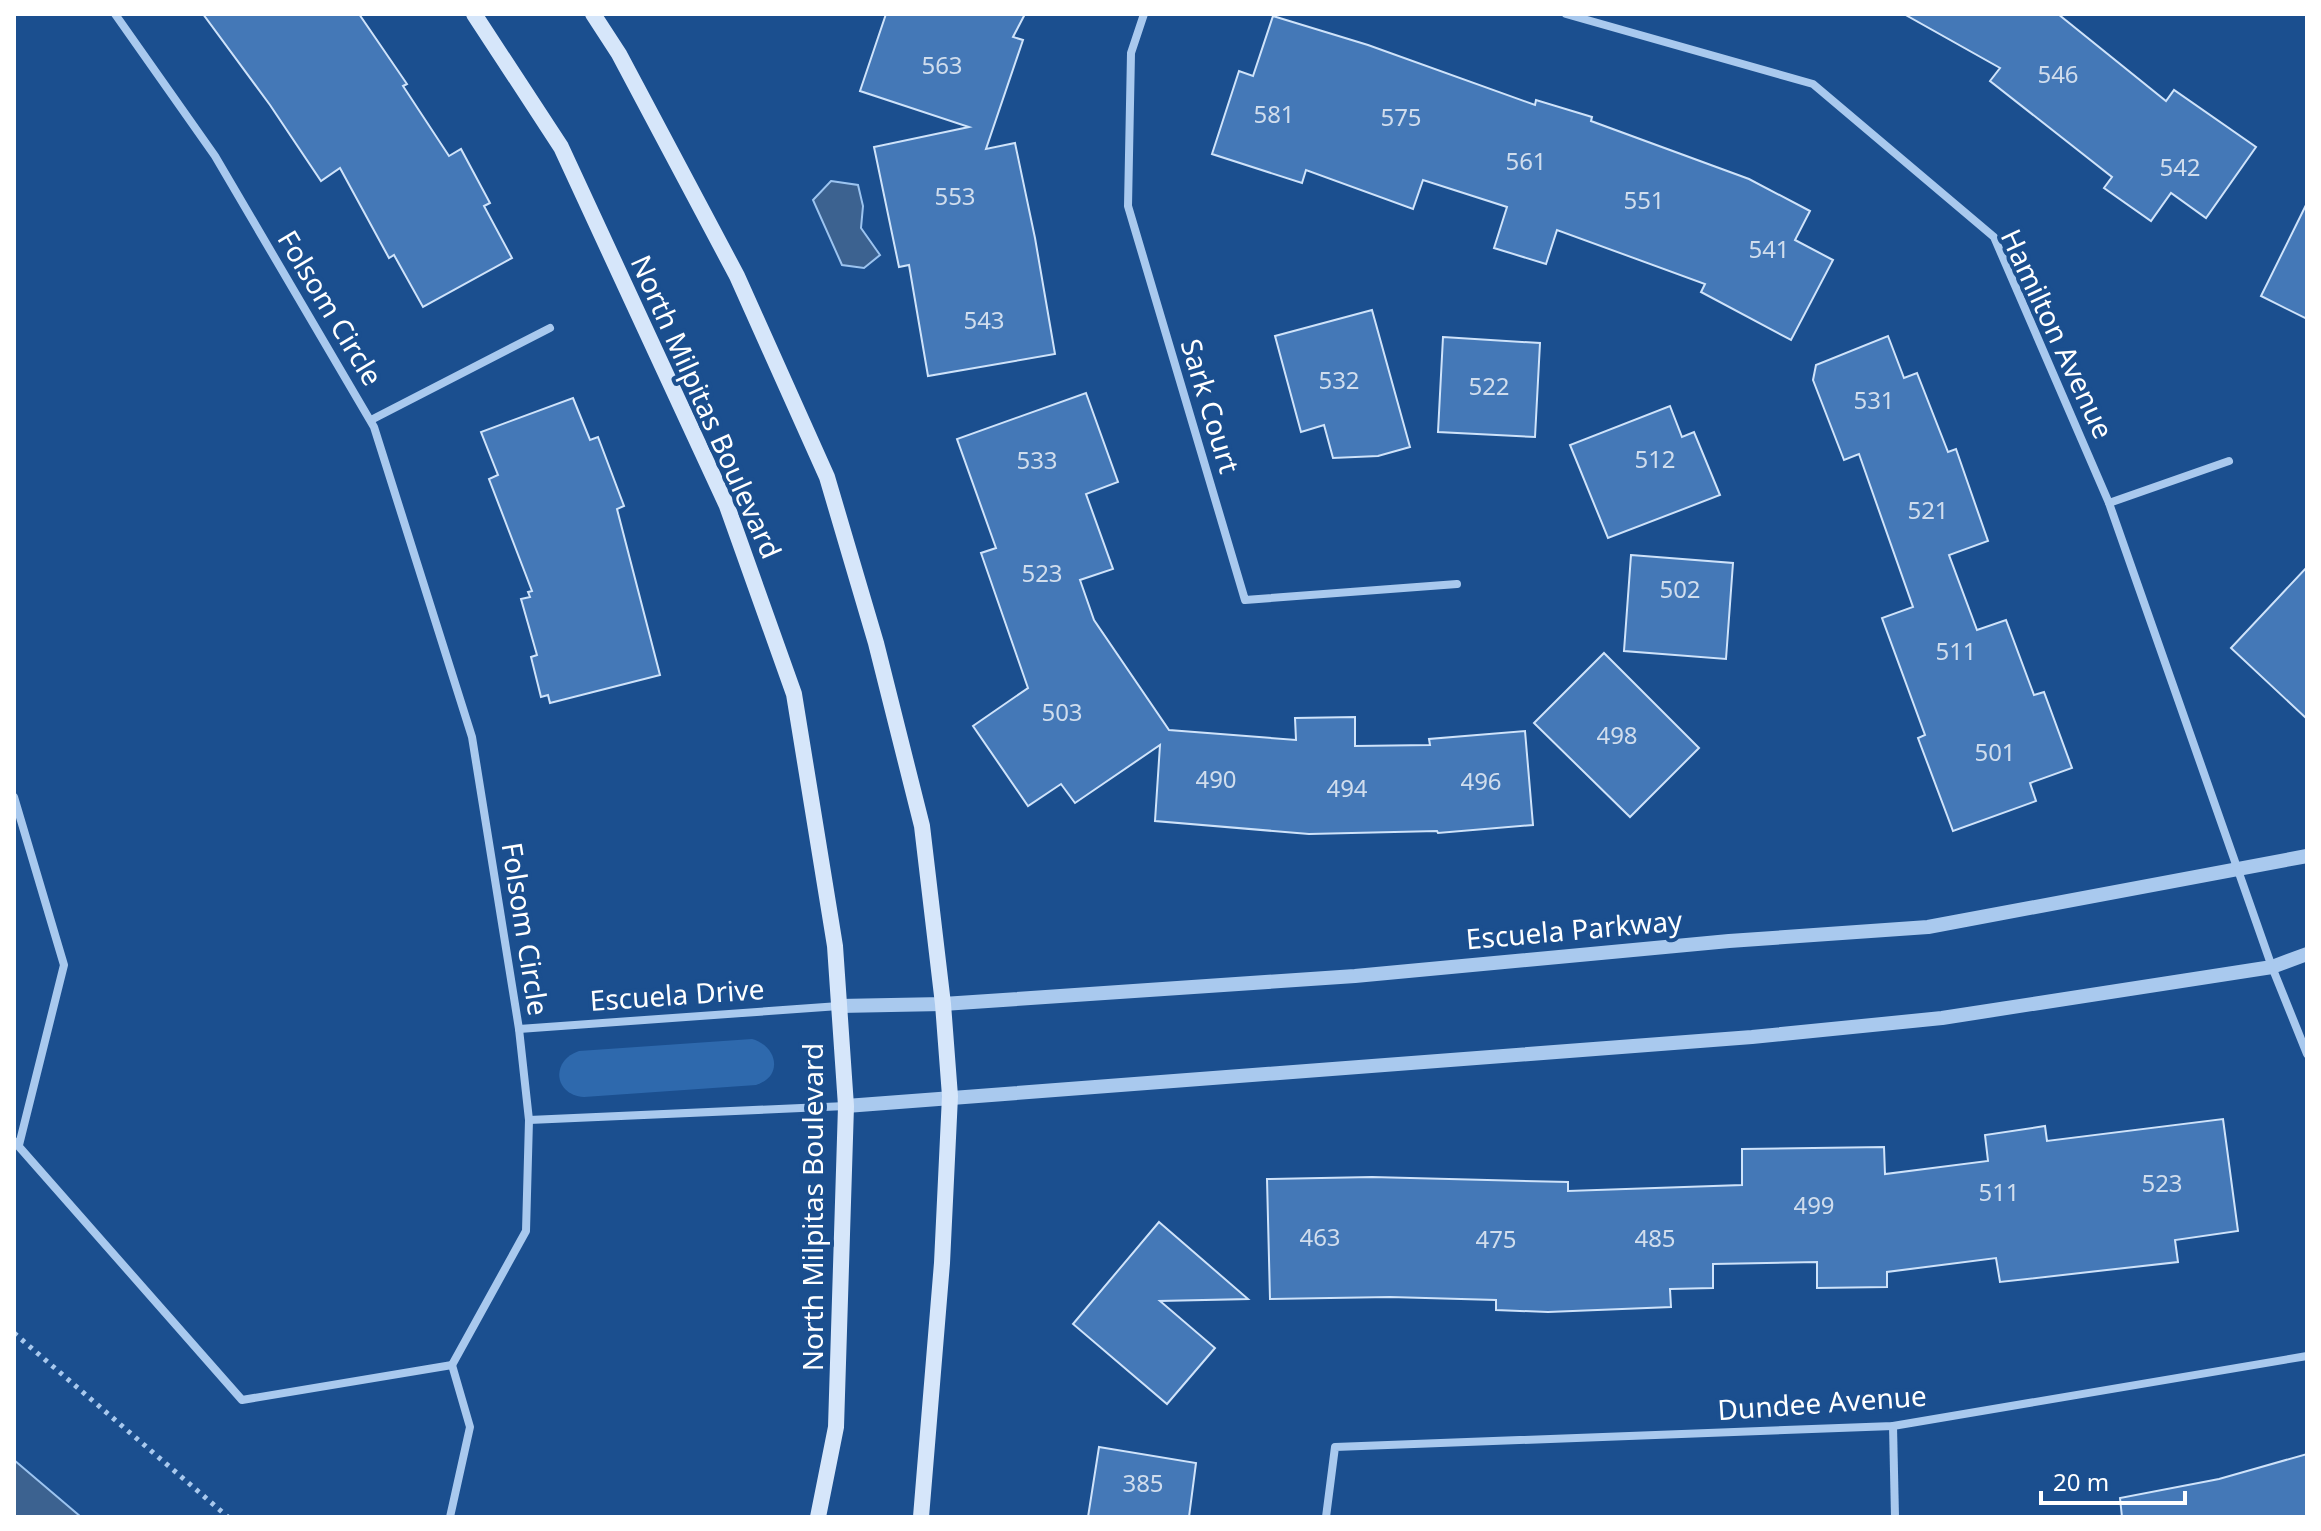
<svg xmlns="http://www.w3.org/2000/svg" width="2321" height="1531" font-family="'Noto Sans',sans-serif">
<rect width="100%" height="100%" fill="#1b4f8f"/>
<!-- green -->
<path fill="#2e69ad" d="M 752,1039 C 777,1046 784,1076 756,1085 L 584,1097 C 554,1095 550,1061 579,1051 Z"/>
<!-- water -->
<g fill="#3c6290" stroke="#9cc4f0" stroke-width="2">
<path d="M 831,181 L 858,185 L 863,206 L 861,228 L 880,255 L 864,268 L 842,265 L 813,200 Z"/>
<path d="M 14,1460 L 81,1517 L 14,1517 Z"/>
</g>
<!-- building -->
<g fill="#4478b7" stroke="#cfe3fa" stroke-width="2">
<path d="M 203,14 L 359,14 L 407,84 L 403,86 L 449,156 L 461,149 L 490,203 L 484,206 L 512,258 L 423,307 L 394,255 L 389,258 L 340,168 L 321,181 L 270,105 Z"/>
<path d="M 886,14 L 1025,14 L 1013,37 L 1023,40 L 986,149 L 1015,143 L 1035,238 L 1055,354 L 928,376 L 909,265 L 899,267 L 874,147 L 969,127 L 860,91 Z"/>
<path d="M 1904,14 L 2058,14 L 2166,101 L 2174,90 L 2256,147 L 2206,218 L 2171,193 L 2151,221 L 2104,188 L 2112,177 L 1990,81 L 2000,68 Z"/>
<path d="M 1273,16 L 1368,45 L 1535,105 L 1536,100 L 1592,117 L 1591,121 L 1749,179 L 1810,211 L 1795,240 L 1833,260 L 1791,340 L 1701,292 L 1705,284 L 1557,230 L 1546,264 L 1494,248 L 1507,207 L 1423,180 L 1413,209 L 1306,170 L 1302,183 L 1212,154 L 1239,71 L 1253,76 Z"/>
<path d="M 2307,203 L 2307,319 L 2261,296 Z"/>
<path d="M 1372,310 L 1410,447 L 1378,456 L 1333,458 L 1324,425 L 1301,432 L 1275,336 Z"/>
<path d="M 1888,336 L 1904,378 L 1917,373 L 1948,452 L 1956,449 L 1988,541 L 1949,555 L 1977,630 L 2006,620 L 2034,695 L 2044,692 L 2072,768 L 2030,783 L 2036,801 L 1953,831 L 1918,738 L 1925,735 L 1882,618 L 1913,607 L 1859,454 L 1844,460 L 1813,380 L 1816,365 Z"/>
<path d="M 1443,337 L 1540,343 L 1535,437 L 1438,432 Z"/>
<path d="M 1086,393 L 1118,482 L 1086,494 L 1113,569 L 1080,580 L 1094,620 L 1169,730 L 1296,740 L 1295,718 L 1355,717 L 1355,746 L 1430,745 L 1429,739 L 1525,731 L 1533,825 L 1438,833 L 1437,831 L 1309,834 L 1155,821 L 1160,745 L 1075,803 L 1061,784 L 1028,806 L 973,726 L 1028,688 L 981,553 L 996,548 L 957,439 Z"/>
<path d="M 573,398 L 590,440 L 598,437 L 624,506 L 617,509 L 660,675 L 550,703 L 548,695 L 541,697 L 531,657 L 537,655 L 521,599 L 530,597 L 528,592 L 532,591 L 489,479 L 498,475 L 481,432 Z"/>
<path d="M 1670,406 L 1682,437 L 1694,432 L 1720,495 L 1608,538 L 1570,445 Z"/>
<path d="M 1631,555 L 1733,563 L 1726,659 L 1624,651 Z"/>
<path d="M 2307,567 L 2307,719 L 2231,648 Z"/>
<path d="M 1604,653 L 1699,748 L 1630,817 L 1534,723 Z"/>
<path d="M 2223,1119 L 2238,1231 L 2175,1240 L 2178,1262 L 2000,1282 L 1996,1258 L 1887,1272 L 1887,1287 L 1817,1288 L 1817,1262 L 1713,1264 L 1713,1288 L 1670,1289 L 1671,1307 L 1548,1312 L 1496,1310 L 1496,1300 L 1390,1297 L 1270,1299 L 1267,1179 L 1372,1177 L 1568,1182 L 1568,1191 L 1742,1185 L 1742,1149 L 1884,1147 L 1885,1174 L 1988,1161 L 1985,1135 L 2045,1126 L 2047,1141 Z"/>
<path d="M 1159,1222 L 1248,1299 L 1160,1301 L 1215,1348 L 1167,1404 L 1073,1324 Z"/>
<path d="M 1099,1447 L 1196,1463 L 1189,1517 L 1088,1517 Z"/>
<path d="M 2307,1454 L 2307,1517 L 2122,1517 L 2120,1498 L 2219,1479 Z"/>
</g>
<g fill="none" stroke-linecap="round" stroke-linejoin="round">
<!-- path -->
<path stroke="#a9c9ee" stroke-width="5" stroke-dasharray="4 6" stroke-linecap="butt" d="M 14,1333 L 228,1517"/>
<!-- minor -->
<g stroke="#a9c9ee" stroke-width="8">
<path d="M 115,14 L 215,156 L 374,427 L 472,737 L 519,1029 L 529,1120 L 526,1231 L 452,1365"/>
<path d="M 1144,14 L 1131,53 L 1128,206 L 1245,600 L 1457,584"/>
<path d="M 1566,14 L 1813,84 L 1994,237 L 2109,503 L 2272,967 L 2307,1054"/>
<path d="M 371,420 L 550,328"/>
<path d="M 2109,503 L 2229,461"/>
<path d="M 14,797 L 64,965 L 19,1145"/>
<path d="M 519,1029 L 839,1006"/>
<path d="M 529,1120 L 846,1106"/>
<path d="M 14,1141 L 242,1400 L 452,1365"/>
<path d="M 1893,1426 L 1895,1517"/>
<path d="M 450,1517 L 470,1427 L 452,1365"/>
<path d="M 1326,1517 L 1335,1447 L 1893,1426 L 2307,1356"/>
</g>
<!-- tertiary -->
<g stroke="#a9c9ee" stroke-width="14">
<path d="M 839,1006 L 943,1004 L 1355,976 L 1729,941 L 1928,927 L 2307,856"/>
<path d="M 846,1106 L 1752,1037 L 1942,1018 L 2272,967 L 2307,954"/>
</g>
<!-- secondary -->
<g stroke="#d6e6fa" stroke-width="16">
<path d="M 474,14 L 561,147 L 727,506 L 794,694 L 835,946 L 846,1106 L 836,1427 L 818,1517"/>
<path d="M 593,14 L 619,54 L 737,276 L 827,477 L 876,643 L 922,826 L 943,1004 L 950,1096 L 942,1263 L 921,1517"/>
</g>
</g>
<g text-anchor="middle" stroke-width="8" stroke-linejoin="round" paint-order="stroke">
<!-- number labels -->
<g font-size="24" fill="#d0dded">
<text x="942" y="74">563</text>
<text x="2058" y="83">546</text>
<text x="1274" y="123">581</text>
<text x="1401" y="126">575</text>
<text x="1526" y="170">561</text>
<text x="2180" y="176">542</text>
<text x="955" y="205">553</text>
<text x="1644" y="209">551</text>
<text x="1769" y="258">541</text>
<text x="984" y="329">543</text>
<text x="1339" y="389">532</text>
<text x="1489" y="395">522</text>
<text x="1874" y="409">531</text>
<text x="1655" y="468">512</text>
<text x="1037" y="469">533</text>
<text x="1928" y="519">521</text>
<text x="1042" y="582">523</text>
<text x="1680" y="598">502</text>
<text x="1956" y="660">511</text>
<text x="1062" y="721">503</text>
<text x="1617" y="744">498</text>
<text x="1995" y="761">501</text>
<text x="1216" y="788">490</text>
<text x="1481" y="790">496</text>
<text x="1347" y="797">494</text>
<text x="2162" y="1192">523</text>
<text x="1999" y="1201">511</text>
<text x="1814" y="1214">499</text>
<text x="1320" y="1246">463</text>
<text x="1655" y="1247">485</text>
<text x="1496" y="1248">475</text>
<text x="1143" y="1492">385</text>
</g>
<!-- street labels -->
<g font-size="28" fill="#fff" stroke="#1b4f8f">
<text transform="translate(330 308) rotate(59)" y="10">Folsom Circle</text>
<text transform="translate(2057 334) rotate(65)" y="10">Hamilton Avenue</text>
<text transform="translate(1210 406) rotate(73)" y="10">Sark Court</text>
<text transform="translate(706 407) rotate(66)" y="10">North Milpitas Boulevard</text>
<text transform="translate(525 929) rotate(81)" y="10">Folsom Circle</text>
<text transform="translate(1574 930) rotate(-5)" y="10">Escuela Parkway</text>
<text transform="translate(677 995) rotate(-4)" y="10">Escuela Drive</text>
<text transform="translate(813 1207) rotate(-90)" y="10">North Milpitas Boulevard</text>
<text transform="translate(1822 1403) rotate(-4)" y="10">Dundee Avenue</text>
</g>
</g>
<!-- border -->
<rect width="2321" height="1531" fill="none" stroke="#ffffff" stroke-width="32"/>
<!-- scale -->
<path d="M2041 1491v12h144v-12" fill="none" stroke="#ffffff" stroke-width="4"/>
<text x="2053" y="1491" font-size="24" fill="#ffffff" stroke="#1b4f8f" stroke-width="6" paint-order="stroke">20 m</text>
</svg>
